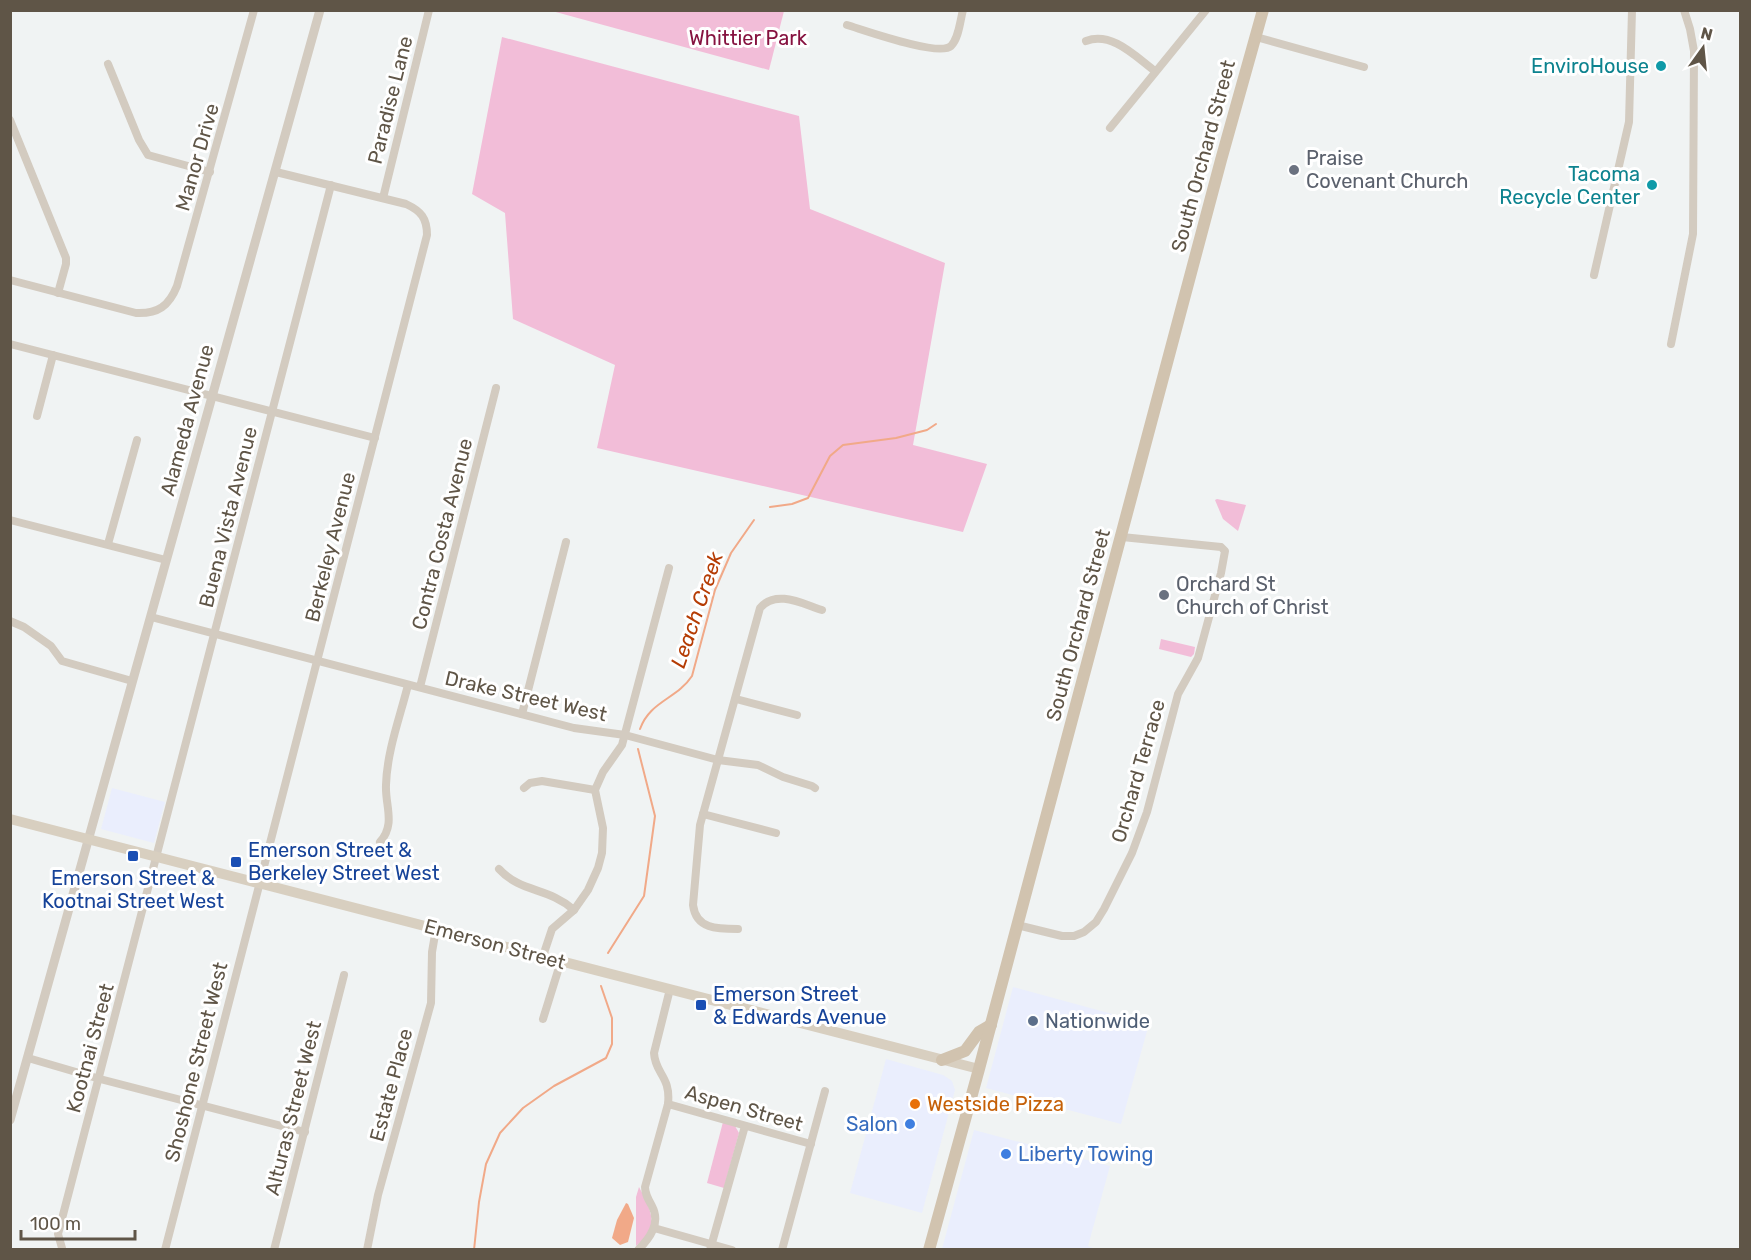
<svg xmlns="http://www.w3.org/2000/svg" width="1751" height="1260" font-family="Rubik,sans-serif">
<rect width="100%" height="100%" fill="#f0f3f3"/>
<!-- commercial -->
<g fill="#eaeefd">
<path d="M 112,788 L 165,802 L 154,843 L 101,829 Z"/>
<path d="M 1013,987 L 1149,1024 L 1121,1124 L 986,1088 Z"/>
<path d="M 886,1059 L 943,1075 L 952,1081 L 955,1090 L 922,1213 L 850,1193 Z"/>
<path d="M 974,1130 L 1110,1166 L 1088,1246 L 1093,1248 L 1093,1249 L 942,1249 Z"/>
</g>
<!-- green -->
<g fill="#f2bdd8">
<path d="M 552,11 L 784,11 L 769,70 Z"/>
<path d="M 502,37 L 799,116 L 810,209 L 945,263 L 913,445 L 987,464 L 963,532 L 597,448 L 615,365 L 513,319 L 505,213 L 472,194 Z"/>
<path d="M 1217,499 L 1246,505 L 1238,531 L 1223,519 L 1215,500 Z"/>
<path d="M 1161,639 L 1195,647 L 1194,654 L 1191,657 L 1159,649 Z"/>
<path d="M 723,1122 L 735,1126 L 739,1133 L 724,1188 L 707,1183 Z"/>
<path d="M 639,1187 C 651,1210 661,1227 636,1246 L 636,1197 Z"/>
</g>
<!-- water -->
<path fill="#f1a988" d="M 626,1203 L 628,1204 L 634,1218 L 628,1242 L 620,1245 L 612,1238 L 617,1220 Z"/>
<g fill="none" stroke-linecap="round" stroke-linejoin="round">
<!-- stream -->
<g stroke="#f1a988" stroke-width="2">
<path d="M 770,507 L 792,504 L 808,498 L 830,456 L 843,445 L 896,438 L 927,430 L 936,424"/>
<path d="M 640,729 C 650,701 677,699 692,676 L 715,590 L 731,553 L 754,520"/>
<path d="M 608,953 L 644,896 L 655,816 L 638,749"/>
<path d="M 474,1250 L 479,1202 L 486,1164 L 500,1133 L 523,1108 L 554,1086 L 606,1058 L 612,1044 L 612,1018 L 601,986"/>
</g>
<!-- minor -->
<g stroke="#d3cbc0" stroke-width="8">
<path d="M 847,25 C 864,30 939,57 951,46 C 959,38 960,21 963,10"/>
<path d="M 1256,37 L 1364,67"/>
<path d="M 1086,41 C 1112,31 1136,57 1155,71"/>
<path d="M 108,64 L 139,140 L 148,155 L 210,172"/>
<path d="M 10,120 L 66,258 L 66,264 L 58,293"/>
<path d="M 1110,128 L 1206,10"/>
<path d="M 383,198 L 429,10"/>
<path d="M 1594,275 L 1629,122 L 1632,10"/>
<path d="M 10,280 L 136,313 C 158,314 169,306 177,286 L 254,10"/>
<path d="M 10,344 L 375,438"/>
<path d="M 1671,344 L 1693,234 L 1694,51 L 1690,29 L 1684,10"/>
<path d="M 37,416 L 53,355"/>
<path d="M 10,520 L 166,560"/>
<path d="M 108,544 L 137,440"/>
<path d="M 151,617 L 574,728 L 625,735 L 718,760 L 758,765 L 783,777 L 812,786 L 815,788"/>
<path d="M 10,621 L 24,627 L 51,646 L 62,661 L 132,681"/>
<path d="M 420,687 L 496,388"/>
<path d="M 736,699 L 797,715"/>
<path d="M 522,714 L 566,542"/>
<path d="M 524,788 L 530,783 L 542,781 L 595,790"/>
<path d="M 703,814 L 776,833"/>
<path d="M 380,842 C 396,824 385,806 386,785 C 387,751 400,717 408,685"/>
<path d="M 499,869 C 521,893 548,887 574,910"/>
<path d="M 1017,925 L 1062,936 L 1074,936 L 1084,932 L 1096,922 L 1104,909 L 1132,853 L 1147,812 L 1178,694 L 1198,658 L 1221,573 L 1225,551 L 1221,547 L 1122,537"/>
<path d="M 738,929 C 717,929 696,929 693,905 L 700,825 L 760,608 C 776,589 803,604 822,610"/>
<path d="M 543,956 L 552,929 L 574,910 L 588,890 L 598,868 L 602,853 L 603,828 L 595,790 L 603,772 L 622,745 L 669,568"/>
<path d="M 543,1019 L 561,961"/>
<path d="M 28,1058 L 100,1079 L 305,1132"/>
<path d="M 668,1104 L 811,1144"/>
<path d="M 654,1228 L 732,1250"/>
<path d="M 62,1248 L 58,1234 L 331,185"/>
<path d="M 165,1250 L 427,235 C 427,218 421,211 406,204 L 276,172"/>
<path d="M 274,1250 L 344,975"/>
<path d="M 367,1250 L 378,1195 L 431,1003 L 432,952 L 436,929"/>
<path d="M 638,1250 C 650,1238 661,1223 652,1206 C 648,1199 645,1194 645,1187 L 668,1104 C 671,1076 655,1074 654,1053 L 670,989"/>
<path d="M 710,1250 L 745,1126"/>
<path d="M 782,1250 L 825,1091"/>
</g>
<!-- tertiary -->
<path stroke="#d3cbc0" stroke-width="9" d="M 10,1120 L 320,10"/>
<!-- secondary -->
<path stroke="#d8cfc0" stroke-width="10" d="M 10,819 L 979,1069"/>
<!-- primary -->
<g stroke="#d1c3af" stroke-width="12">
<path d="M 942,1060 L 965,1051 L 979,1032 L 991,1025"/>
<path d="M 929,1250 L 979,1069 L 1221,160 L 1263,10"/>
</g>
</g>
<!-- markers -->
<g fill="#0f9aa8" stroke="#fff" stroke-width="2">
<circle cx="1661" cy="66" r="6"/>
<circle cx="1652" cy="185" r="6"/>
</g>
<g fill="#6b7280" stroke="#fff" stroke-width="2">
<circle cx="1294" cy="170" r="6"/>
<circle cx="1164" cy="595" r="6"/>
</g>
<g fill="#1a4fb4" stroke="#fff" stroke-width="2">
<rect x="127" y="850" width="12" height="12" rx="3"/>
<rect x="230" y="856" width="12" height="12" rx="3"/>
<rect x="695" y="999" width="12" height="12" rx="3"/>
</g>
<circle fill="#5c6f8a" stroke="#fff" stroke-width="2" cx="1033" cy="1021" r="6"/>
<circle fill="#e8710a" stroke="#fff" stroke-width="2" cx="915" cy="1104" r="6"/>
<g fill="#3f7fe0" stroke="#fff" stroke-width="2">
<circle cx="910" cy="1124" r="6"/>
<circle cx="1006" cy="1154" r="6"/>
</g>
<g text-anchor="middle" stroke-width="6" stroke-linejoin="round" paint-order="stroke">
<!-- park labels -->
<g font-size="20" fill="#861240" stroke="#fff">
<text x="748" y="45">Whittier Park</text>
</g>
<!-- culture labels -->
<g font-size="20" fill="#0d838f" stroke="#fff" text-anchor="end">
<text x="1649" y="73">EnviroHouse</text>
<text x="1640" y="181">Tacoma<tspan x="1640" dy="23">Recycle Center</tspan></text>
</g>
<!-- street labels -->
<g font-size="20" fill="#5f5547" stroke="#fff">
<text transform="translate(390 100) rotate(-76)" y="7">Paradise Lane</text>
<text transform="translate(1203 156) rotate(-75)" y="7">South Orchard Street</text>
<text transform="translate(197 157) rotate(-74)" y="7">Manor Drive</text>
<text transform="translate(187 420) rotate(-75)" y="7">Alameda Avenue</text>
<text transform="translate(228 517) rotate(-76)" y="7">Buena Vista Avenue</text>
<text transform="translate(442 534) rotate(-76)" y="7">Contra Costa Avenue</text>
<text transform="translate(330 547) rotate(-76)" y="7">Berkeley Avenue</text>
<text transform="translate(1078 625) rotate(-75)" y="7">South Orchard Street</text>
<text transform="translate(526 696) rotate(13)" y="7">Drake Street West</text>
<text transform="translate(1138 771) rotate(-74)" y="7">Orchard Terrace</text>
<text transform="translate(495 944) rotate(15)" y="7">Emerson Street</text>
<text transform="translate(90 1048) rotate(-75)" y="7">Kootnai Street</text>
<text transform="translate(196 1062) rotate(-76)" y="7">Shoshone Street West</text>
<text transform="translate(391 1085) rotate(-75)" y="7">Estate Place</text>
<text transform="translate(293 1108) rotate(-76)" y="7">Alturas Street West</text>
<text transform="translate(744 1108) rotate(16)" y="7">Aspen Street</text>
</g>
<!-- worship labels -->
<g font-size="20" fill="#5b616d" stroke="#fff" text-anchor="start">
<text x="1306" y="165">Praise<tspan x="1306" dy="23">Covenant Church</tspan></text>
<text x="1176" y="591">Orchard St<tspan x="1176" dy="23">Church of Christ</tspan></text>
</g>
<!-- transit labels -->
<g font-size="20" fill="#164399" stroke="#fff" text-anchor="start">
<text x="248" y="857">Emerson Street &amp;<tspan x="248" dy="23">Berkeley Street West</tspan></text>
<text x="133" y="885" text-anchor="middle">Emerson Street &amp;<tspan x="133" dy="23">Kootnai Street West</tspan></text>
<text x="713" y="1001">Emerson Street<tspan x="713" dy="23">&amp; Edwards Avenue</tspan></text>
</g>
<!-- service labels -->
<g font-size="20" fill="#4e5e75" stroke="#fff" text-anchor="start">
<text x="1045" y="1028">Nationwide</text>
</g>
<!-- food labels -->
<g font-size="20" fill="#c56008" stroke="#fff" text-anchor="start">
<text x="927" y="1111">Westside Pizza</text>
</g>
<!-- shop labels -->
<g font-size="20" fill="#366cbe" stroke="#fff" text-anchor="end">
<text x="898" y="1131">Salon</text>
<text x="1018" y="1161" text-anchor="start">Liberty Towing</text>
</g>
<!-- water labels -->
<g font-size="21" font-style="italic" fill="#b53c04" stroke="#fff">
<text transform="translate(697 610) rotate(-71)" y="7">Leach Creek</text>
</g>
</g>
<!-- border -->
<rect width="1751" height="1260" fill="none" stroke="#5f5547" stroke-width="24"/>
<!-- north arrow -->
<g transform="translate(1703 48) rotate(15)" stroke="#ffffff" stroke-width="4.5" paint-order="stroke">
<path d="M0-4.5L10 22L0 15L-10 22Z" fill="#5f5547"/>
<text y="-9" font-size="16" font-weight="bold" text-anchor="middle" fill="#5f5547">N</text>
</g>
<!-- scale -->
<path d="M21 1230v9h114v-9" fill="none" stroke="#5f5547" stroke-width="3"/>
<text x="30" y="1230" font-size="18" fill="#5f5547" stroke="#ffffff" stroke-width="4.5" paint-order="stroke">100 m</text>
</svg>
